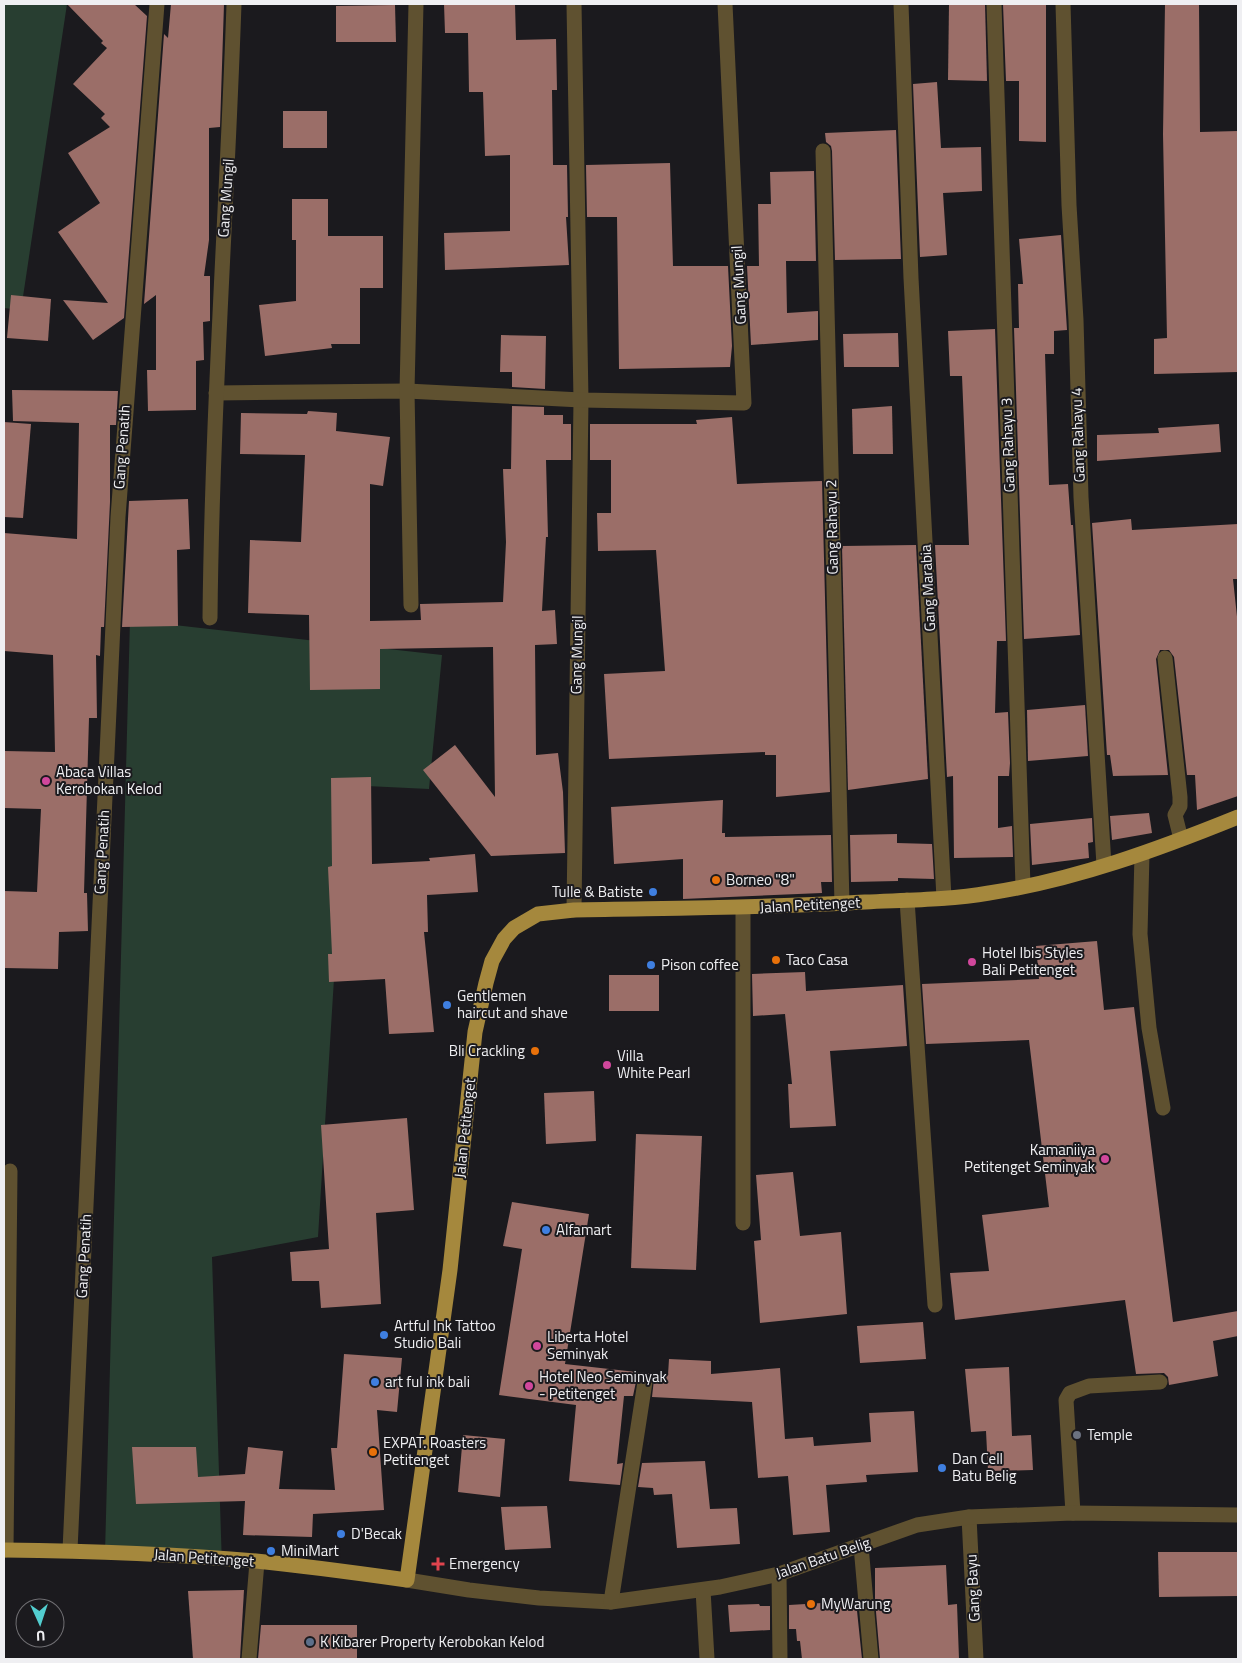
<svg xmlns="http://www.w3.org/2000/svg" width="1242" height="1663" font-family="'Titillium Web',sans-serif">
<rect width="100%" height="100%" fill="#1b1a1e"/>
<!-- green -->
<g fill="#283e31">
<path d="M 4,4 L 67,4 L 21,310 L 4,308 Z"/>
<path d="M 130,620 L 442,655 L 429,789 L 346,785 L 318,1237 L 212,1257 L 222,1566 L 105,1553 Z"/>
</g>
<!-- building -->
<g fill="#9b6e68">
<path d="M 67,4 L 134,4 L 147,16 L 124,318 L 93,340 L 63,300 L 108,303 L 58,232 L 100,203 L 68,153 L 110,127 L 101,118 L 105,114 L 73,84 L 107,48 L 101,43 L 103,41 Z"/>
<path d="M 171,4 L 224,4 L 220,127 L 209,128 L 209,240 L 204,276 L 210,276 L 210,321 L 203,322 L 204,360 L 196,361 L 196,410 L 148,411 L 147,370 L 156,370 L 156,295 L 144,304 L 164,34 L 168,38 Z"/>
<path d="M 444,4 L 515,4 L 516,40 L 556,39 L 557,90 L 552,90 L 553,165 L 567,165 L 568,217 L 566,217 L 569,265 L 445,270 L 444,233 L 510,231 L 510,155 L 485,156 L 483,92 L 469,92 L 468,33 L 445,33 Z"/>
<path d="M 949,4 L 985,4 L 987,81 L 948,80 Z"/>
<path d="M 1003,4 L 1046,4 L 1046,142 L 1019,141 L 1019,81 L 1006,81 Z"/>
<path d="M 1165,4 L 1199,4 L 1200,132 L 1238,131 L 1238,372 L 1154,374 L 1154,339 L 1167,338 L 1163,134 Z"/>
<path d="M 395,5 L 396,42 L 336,42 L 336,6 Z"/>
<path d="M 937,82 L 941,148 L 981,147 L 982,191 L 943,193 L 947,255 L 920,257 L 913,84 Z"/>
<rect x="283" y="111" width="44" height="37"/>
<path d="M 896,130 L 901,259 L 835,260 L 832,151 L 831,146 L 826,142 L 825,133 Z"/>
<path d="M 670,163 L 673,266 L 728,266 L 732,346 L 730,367 L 619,369 L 617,217 L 587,217 L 586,165 Z"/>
<path d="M 814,171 L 816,261 L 786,261 L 787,313 L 818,311 L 818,340 L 751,345 L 747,266 L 759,266 L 758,204 L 771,204 L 770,172 Z"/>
<path d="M 292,199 L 328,199 L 328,236 L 383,236 L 383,288 L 360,288 L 360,344 L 331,344 L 332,348 L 265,356 L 259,305 L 296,301 L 296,240 L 292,240 Z"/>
<path d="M 1061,235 L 1067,330 L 1054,331 L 1054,354 L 1045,354 L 1049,485 L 1068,484 L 1071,525 L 1073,525 L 1080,635 L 1024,639 L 1014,328 L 1019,328 L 1018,284 L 1023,284 L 1019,239 Z"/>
<path d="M 11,295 L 51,299 L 48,341 L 7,338 Z"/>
<path d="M 995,329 L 1006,641 L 997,641 L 995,713 L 1008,712 L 1010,763 L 1009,776 L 998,776 L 998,828 L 1012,826 L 1013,857 L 954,858 L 953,776 L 947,777 L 935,545 L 969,545 L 962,376 L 950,376 L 948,331 Z"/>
<path d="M 898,333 L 899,367 L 844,367 L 843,334 Z"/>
<path d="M 501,335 L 546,336 L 545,389 L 512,387 L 512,372 L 500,372 Z"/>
<path d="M 12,390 L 118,391 L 116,425 L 110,425 L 110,502 L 104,627 L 101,627 L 100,656 L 96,655 L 97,718 L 89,718 L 84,893 L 87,893 L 88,931 L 59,932 L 58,969 L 4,968 L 4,891 L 37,892 L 41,809 L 4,808 L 4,751 L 55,752 L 53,655 L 4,651 L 4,533 L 77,539 L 79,423 L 13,421 Z"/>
<path d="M 512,406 L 544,407 L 544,415 L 563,415 L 563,424 L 571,424 L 571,460 L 546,460 L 548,537 L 546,537 L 542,611 L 555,610 L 557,644 L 535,645 L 536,755 L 558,753 L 563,792 L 565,853 L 491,856 L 423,770 L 455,745 L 495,797 L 493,647 L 380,649 L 380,689 L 310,690 L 309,615 L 248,613 L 250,540 L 301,542 L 305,455 L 240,454 L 241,413 L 307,414 L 308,411 L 337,413 L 336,431 L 390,437 L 383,486 L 370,484 L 370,621 L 421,620 L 420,604 L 503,602 L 506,542 L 503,469 L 511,469 Z"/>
<path d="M 892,406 L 893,454 L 853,454 L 852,409 Z"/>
<path d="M 732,417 L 737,484 L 822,481 L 830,792 L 776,797 L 776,755 L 765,755 L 765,752 L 609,759 L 604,674 L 665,671 L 656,550 L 598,551 L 597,513 L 611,513 L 611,460 L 590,460 L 590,424 L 697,424 L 696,420 Z"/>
<path d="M 4,422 L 31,424 L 23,518 L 4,517 Z"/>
<path d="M 1219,424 L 1221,452 L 1097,461 L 1097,435 L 1159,433 L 1158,428 Z"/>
<path d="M 188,499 L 190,549 L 177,550 L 178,626 L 122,627 L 129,501 Z"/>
<path d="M 1131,519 L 1132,530 L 1238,524 L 1238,579 L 1233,579 L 1238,626 L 1238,796 L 1197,810 L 1195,775 L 1187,775 L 1174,657 L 1169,650 L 1160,650 L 1156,659 L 1168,775 L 1113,776 L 1110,755 L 1107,755 L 1092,523 Z"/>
<path d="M 916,545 L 928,779 L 848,790 L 842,546 Z"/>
<path d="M 1085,705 L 1088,756 L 1028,761 L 1027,710 Z"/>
<path d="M 371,777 L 372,864 L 430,861 L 429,858 L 475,854 L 478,892 L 427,895 L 428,932 L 424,932 L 434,1032 L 389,1034 L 385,979 L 329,982 L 328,954 L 332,954 L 328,867 L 332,866 L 331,778 Z"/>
<path d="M 723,800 L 722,833 L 725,833 L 725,837 L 831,835 L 832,882 L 821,882 L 822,893 L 683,899 L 683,859 L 614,864 L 611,807 Z"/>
<path d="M 1149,813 L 1152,833 L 1112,840 L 1110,816 Z"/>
<path d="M 1092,818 L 1093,842 L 1088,843 L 1089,858 L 1032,865 L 1030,824 Z"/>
<path d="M 897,834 L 897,843 L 932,844 L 934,879 L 898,878 L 898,881 L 851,882 L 850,835 Z"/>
<path d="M 1097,941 L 1104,1010 L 1134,1007 L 1173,1322 L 1238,1311 L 1238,1336 L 1213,1341 L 1218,1376 L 1169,1385 L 1168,1377 L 1164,1373 L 1136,1374 L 1125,1300 L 955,1320 L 950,1273 L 989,1271 L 982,1215 L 1049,1207 L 1029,1040 L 926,1044 L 922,984 L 1039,979 L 1036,946 Z"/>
<path d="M 805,972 L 806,991 L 903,985 L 907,1046 L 830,1051 L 836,1126 L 790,1128 L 788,1084 L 792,1084 L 785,1014 L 753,1016 L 752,974 Z"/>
<rect x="609" y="975" width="50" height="36"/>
<path d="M 594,1091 L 596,1141 L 546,1144 L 544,1093 Z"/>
<path d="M 407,1118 L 414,1210 L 376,1213 L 381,1304 L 321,1308 L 319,1281 L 292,1281 L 290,1252 L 329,1249 L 321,1125 Z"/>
<path d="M 636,1134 L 702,1136 L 696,1270 L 631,1268 Z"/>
<path d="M 793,1172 L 800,1236 L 841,1232 L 847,1314 L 760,1323 L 754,1241 L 761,1240 L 756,1175 Z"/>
<path d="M 512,1202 L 589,1214 L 565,1364 L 645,1373 L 637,1377 L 633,1396 L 624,1396 L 617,1464 L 623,1463 L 620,1485 L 569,1481 L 576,1405 L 499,1395 L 522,1249 L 503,1246 Z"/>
<path d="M 923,1322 L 926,1359 L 860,1363 L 857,1326 Z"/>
<path d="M 344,1354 L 402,1358 L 397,1412 L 377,1410 L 384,1510 L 313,1514 L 312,1537 L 243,1535 L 245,1501 L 136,1504 L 132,1447 L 196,1447 L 198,1477 L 245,1474 L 248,1447 L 283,1451 L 279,1489 L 335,1490 L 331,1448 L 337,1448 Z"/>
<path d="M 669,1359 L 711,1361 L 711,1374 L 780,1368 L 785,1439 L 813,1437 L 814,1446 L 871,1442 L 869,1413 L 914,1411 L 918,1472 L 866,1475 L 867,1482 L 826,1485 L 830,1532 L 793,1535 L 788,1476 L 758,1478 L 752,1402 L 652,1397 L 654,1379 L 648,1373 L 668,1375 Z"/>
<path d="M 1009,1367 L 1012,1436 L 1031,1435 L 1033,1470 L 988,1471 L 986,1431 L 971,1432 L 965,1369 Z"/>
<path d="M 463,1435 L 505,1439 L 500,1497 L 458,1492 Z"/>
<path d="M 705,1461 L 710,1509 L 737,1508 L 740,1544 L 677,1548 L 672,1494 L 654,1495 L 653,1488 L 638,1487 L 642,1463 Z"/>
<path d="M 547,1506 L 551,1548 L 505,1550 L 501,1507 Z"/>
<path d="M 1158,1552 L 1238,1552 L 1238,1596 L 1159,1597 Z"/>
<path d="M 946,1565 L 948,1605 L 957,1604 L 959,1659 L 880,1659 L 875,1600 L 875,1568 Z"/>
<path d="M 244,1590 L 240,1659 L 193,1659 L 188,1591 Z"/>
<path d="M 856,1601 L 862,1659 L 802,1659 L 800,1641 L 797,1641 L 796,1629 L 789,1629 L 789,1605 Z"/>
<path d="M 759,1604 L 760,1606 L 770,1606 L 770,1630 L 730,1632 L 728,1605 Z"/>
<path d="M 261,1625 L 357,1625 L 357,1659 L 258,1659 Z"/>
</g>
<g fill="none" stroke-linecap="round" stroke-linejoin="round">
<!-- minor -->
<g stroke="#5f5130" stroke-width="15">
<path d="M 574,4 L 581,400 L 574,910"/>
<path d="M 901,4 L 911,278 L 944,898"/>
<path d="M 994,4 L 1023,886"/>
<path d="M 1063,4 L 1069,205 L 1076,320 L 1081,497 L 1104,865"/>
<path d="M 823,151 L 842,904"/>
<path d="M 216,393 L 407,391 L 581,400 L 744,403 L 725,4"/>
<path d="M 411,605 L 407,391 L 416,4"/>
<path d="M 210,618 C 212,413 227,209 234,4"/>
<path d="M 1165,658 L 1180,797 L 1180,806 L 1175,815 L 1181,839"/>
<path d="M 1142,854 L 1140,934 L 1149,1028 L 1163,1108"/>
<path d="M 907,900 L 935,1305"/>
<path d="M 743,1223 L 743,908"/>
<path d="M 1073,1513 L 1066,1400 L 1070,1393 L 1089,1386 L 1160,1382"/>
<path d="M 969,1517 L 976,1659"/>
<path d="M 861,1546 L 871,1659"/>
<path d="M 6,1550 L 10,1171"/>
<path d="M 70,1550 L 118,517 L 157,4"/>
<path d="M 779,1574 L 780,1659"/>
<path d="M 407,1580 L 469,1590 L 539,1598 L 611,1602 L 720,1587 L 779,1574 L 917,1525 L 969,1517 L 1073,1513 L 1238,1515"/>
<path d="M 703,1590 L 707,1659"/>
<path d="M 611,1602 L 645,1382"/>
<path d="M 249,1659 L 257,1562"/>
</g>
<!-- major -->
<path stroke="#a5883d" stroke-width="15" d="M 4,1550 C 88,1551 172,1554 256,1561 C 306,1566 357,1573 407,1580 L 450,1270 L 475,1032 L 486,983 L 492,961 L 504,939 L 514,928 L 538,914 L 574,910 C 671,908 768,908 865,902 C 907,900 949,900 989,893 C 1075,880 1159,849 1238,817"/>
</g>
<!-- markers -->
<g fill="#d1479c" stroke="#1b1a1e" stroke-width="2">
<circle cx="46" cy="781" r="5"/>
<circle cx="972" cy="962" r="5"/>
<circle cx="607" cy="1065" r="5"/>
<circle cx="1105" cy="1159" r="5"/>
<circle cx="537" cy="1346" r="5"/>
<circle cx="529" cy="1386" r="5"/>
</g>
<g fill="#e8710a" stroke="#1b1a1e" stroke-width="2">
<circle cx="716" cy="880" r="5"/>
<circle cx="776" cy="960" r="5"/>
<circle cx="535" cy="1051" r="5"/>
<circle cx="373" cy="1452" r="5"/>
<circle cx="811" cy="1604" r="5"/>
</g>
<g fill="#3f7fe0" stroke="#1b1a1e" stroke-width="2">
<circle cx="653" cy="892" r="5"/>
<circle cx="651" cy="965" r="5"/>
<circle cx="447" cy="1005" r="5"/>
<circle cx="546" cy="1230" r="5"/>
<circle cx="384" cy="1335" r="5"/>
<circle cx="375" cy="1382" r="5"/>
<circle cx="942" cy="1468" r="5"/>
<circle cx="341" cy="1534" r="5"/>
<circle cx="271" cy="1551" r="5"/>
</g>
<circle fill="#6b7280" stroke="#1b1a1e" stroke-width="2" cx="1077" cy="1435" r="5"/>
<path fill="#e0444e" stroke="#1b1a1e" stroke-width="2" d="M435.5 1556.5h5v5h5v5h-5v5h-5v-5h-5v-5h5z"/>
<circle fill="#5c6f8a" stroke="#1b1a1e" stroke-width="2" cx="310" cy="1642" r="5"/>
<g text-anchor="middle" stroke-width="4" stroke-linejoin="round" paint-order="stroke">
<!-- street labels -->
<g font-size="15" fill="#efeff2" stroke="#1b1a1e">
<text transform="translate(226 198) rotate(-86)" y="5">Gang Mungil</text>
<text transform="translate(739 285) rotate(-93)" y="5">Gang Mungil</text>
<text transform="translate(1078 435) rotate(-92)" y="5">Gang Rahayu 4</text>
<text transform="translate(1008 445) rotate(-92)" y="5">Gang Rahayu 3</text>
<text transform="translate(122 447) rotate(-86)" y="5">Gang Penatih</text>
<text transform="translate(832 527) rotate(-91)" y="5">Gang Rahayu 2</text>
<text transform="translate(928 588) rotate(-93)" y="5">Gang Marabia</text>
<text transform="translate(577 655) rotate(-89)" y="5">Gang Mungil</text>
<text transform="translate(102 852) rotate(-87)" y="5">Gang Penatih</text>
<text transform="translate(810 905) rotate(-3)" y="5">Jalan Petitenget</text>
<text transform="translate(465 1128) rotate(-84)" y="5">Jalan Petitenget</text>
<text transform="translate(84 1256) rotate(-87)" y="5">Gang Penatih</text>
<text transform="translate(204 1558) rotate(4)" y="5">Jalan Petitenget</text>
<text transform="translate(823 1558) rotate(-19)" y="5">Jalan Batu Belig</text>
<text transform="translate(973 1588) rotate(-93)" y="5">Gang Bayu</text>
</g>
<!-- poi labels -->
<g font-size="15" fill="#efeff2" stroke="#1b1a1e" text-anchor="start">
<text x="56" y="777">Abaca Villas<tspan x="56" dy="17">Kerobokan Kelod</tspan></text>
<text x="726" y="885">Borneo "8"</text>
<text x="643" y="897" text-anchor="end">Tulle &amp; Batiste</text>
<text x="982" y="958">Hotel Ibis Styles<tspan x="982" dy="17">Bali Petitenget</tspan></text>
<text x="786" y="965">Taco Casa</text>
<text x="661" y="970">Pison coffee</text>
<text x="457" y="1001">Gentlemen<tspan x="457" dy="17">haircut and shave</tspan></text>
<text x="525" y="1056" text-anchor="end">Bli Crackling</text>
<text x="617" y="1061">Villa<tspan x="617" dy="17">White Pearl</tspan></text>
<text x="1095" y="1155" text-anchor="end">Kamaniiya<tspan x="1095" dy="17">Petitenget Seminyak</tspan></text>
<text x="556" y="1235">Alfamart</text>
<text x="394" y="1331">Artful Ink Tattoo<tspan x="394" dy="17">Studio Bali</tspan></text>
<text x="547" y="1342">Liberta Hotel<tspan x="547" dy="17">Seminyak</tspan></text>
<text x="539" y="1382">Hotel Neo Seminyak<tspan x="539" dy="17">- Petitenget</tspan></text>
<text x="385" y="1387">art ful ink bali</text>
<text x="1087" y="1440">Temple</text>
<text x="383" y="1448">EXPAT. Roasters<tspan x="383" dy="17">Petitenget</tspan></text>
<text x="952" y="1464">Dan Cell<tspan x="952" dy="17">Batu Belig</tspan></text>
<text x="351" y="1539">D'Becak</text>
<text x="281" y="1556">MiniMart</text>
<text x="449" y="1569">Emergency</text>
<text x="821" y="1609">MyWarung</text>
<text x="320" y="1647">K Kibarer Property Kerobokan Kelod</text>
</g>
</g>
<!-- border -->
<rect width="1242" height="1663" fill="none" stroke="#efeff2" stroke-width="10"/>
<!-- north arrow -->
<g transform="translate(40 1623) rotate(177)"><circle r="24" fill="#1b1a1e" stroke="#706f73"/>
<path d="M0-4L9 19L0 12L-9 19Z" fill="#52cdcf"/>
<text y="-8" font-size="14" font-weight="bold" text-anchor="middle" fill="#efeff2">U</text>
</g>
</svg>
